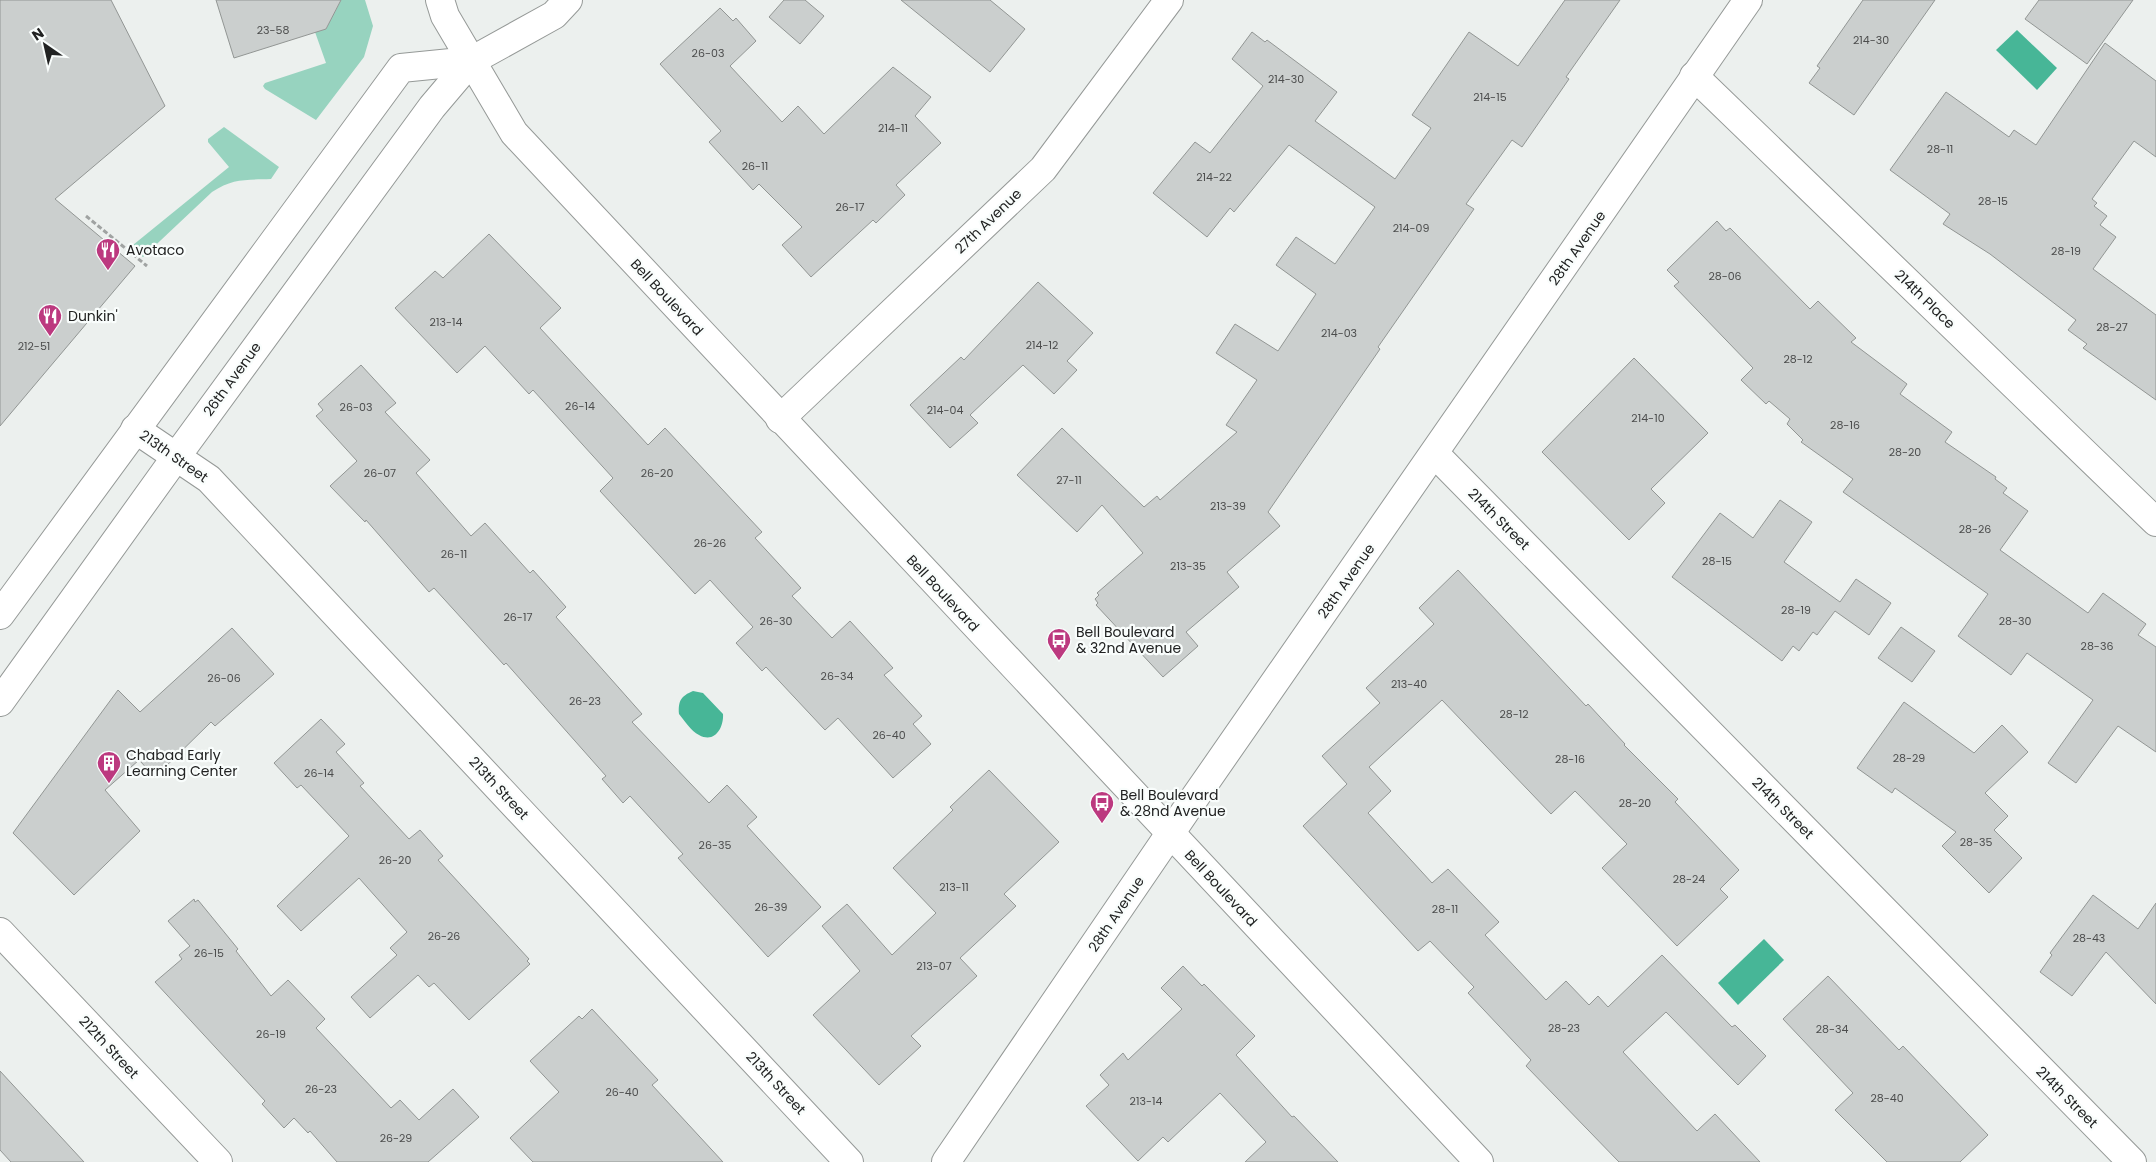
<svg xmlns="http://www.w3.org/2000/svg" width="2156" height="1162" font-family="Poppins,sans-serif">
<rect width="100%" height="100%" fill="#ecf0ee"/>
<!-- green -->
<g fill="#97d3bf">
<path d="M 341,0 L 365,0 L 373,26 L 364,57 L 316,120 L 265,89 L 263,86 L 265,83 L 326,63 L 315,32 L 326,29 Z"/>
<path d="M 224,127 L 279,167 L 271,179 C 246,180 233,178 212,192 L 143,257 L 133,249 L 133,245 L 229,167 L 208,142 L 208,139 Z"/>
</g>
<!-- water -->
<g fill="#47b697">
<path d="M 2017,30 L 2057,68 L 2037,90 L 1996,50 Z"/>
<path d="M 693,691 L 703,693 L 723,714 C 724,727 715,744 699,735 C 691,731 684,720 679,714 C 678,701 681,696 693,691 Z"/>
<path d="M 1764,939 L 1784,960 L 1738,1005 L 1718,983 Z"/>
</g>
<!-- building -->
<g fill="#cbcfce" stroke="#929694">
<path d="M 0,0 L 111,0 L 165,106 L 55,199 L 135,266 L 0,426 Z"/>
<path d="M 216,0 L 341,0 L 326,29 L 234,58 Z"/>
<path d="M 784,0 L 805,0 L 824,16 L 800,44 L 769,17 Z"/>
<path d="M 901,0 L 990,0 L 1025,29 L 990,72 Z"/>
<path d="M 1565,0 L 1620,0 L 1566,77 L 1569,79 L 1522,147 L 1512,140 L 1466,204 L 1474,209 L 1378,347 L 1380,349 L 1268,512 L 1280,526 L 1227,572 L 1239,587 L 1186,632 L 1198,646 L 1163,677 L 1096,605 L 1098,603 L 1095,599 L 1099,595 L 1097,593 L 1143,553 L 1102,505 L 1077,532 L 1017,475 L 1062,428 L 1144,507 L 1157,496 L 1160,500 L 1237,432 L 1226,425 L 1257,380 L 1216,353 L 1235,324 L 1278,351 L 1316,294 L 1276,265 L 1296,237 L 1335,264 L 1375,207 L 1289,145 L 1234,212 L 1230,208 L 1207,237 L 1153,193 L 1195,142 L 1210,153 L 1263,86 L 1232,59 L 1252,32 L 1265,42 L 1267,40 L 1337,92 L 1315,121 L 1395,179 L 1431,128 L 1412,115 L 1469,32 L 1518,66 Z"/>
<path d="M 1863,0 L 1935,0 L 1854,115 L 1809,83 L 1820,68 L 1817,66 Z"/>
<path d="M 2039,0 L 2133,0 L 2087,64 L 2025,19 Z"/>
<path d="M 720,8 L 733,21 L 736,18 L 756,41 L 730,66 L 782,122 L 798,106 L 824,134 L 893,67 L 931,97 L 915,116 L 941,143 L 896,185 L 905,195 L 876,223 L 873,220 L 811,277 L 782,245 L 802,227 L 759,184 L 753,190 L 709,142 L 721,131 L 660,64 Z"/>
<path d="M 2105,43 L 2156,81 L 2156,157 L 2134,141 L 2092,199 L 2097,203 L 2094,206 L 2107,216 L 2100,225 L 2116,237 L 2093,269 L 2156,315 L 2156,400 L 2083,348 L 2087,344 L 2068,330 L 2076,320 L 1990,254 L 1943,224 L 1950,214 L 1890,170 L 1946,92 L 2009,137 L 2014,130 L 2036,145 Z"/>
<path d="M 1717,221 L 1726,231 L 1730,228 L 1810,309 L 1818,301 L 1856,338 L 1851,342 L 1907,384 L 1900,394 L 1952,432 L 1945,442 L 1996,477 L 1995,479 L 2007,488 L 2003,493 L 2028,511 L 2000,550 L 2088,613 L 2103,593 L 2146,624 L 2138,635 L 2156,647 L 2156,752 L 2118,726 L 2076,783 L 2048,763 L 2093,700 L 2027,653 L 2011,675 L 1958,636 L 1988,594 L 1843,492 L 1853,479 L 1801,442 L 1803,440 L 1787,424 L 1790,419 L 1769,401 L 1766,404 L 1741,380 L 1753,368 L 1674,286 L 1679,282 L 1667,270 Z"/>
<path d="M 489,234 L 561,308 L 540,328 L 648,445 L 665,428 L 762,532 L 755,538 L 801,588 L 792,596 L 832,638 L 850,621 L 893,668 L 884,675 L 922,716 L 913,724 L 931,744 L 893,778 L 838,718 L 825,730 L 766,667 L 762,671 L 736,643 L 753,627 L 710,580 L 695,594 L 659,555 L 600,491 L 613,478 L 533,390 L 529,394 L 485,346 L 457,373 L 395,308 L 435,271 L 443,278 Z"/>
<path d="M 1038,282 L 1093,333 L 1067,361 L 1077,370 L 1054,394 L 1023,365 L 970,415 L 978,423 L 950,448 L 910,405 L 961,357 L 964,360 Z"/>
<path d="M 1634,358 L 1708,433 L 1651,489 L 1665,503 L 1629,540 L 1542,452 Z"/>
<path d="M 361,365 L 396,403 L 385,412 L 430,460 L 416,473 L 471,536 L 485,523 L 530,573 L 533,570 L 566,607 L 556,617 L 642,714 L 632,722 L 709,803 L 727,785 L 757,817 L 747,826 L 821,907 L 768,957 L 678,858 L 683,854 L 630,796 L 623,803 L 602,779 L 606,776 L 506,663 L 504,665 L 434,588 L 429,592 L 366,520 L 365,522 L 330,486 L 357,461 L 316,416 L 323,410 L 318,404 Z"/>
<path d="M 1780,500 L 1812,522 L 1784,562 L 1840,602 L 1856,579 L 1891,603 L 1869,635 L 1835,611 L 1817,635 L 1813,632 L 1799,651 L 1793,646 L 1782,661 L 1672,577 L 1720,513 L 1753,538 Z"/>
<path d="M 1458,570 L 1586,706 L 1588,704 L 1625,744 L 1624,745 L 1678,799 L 1675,802 L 1739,870 L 1720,889 L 1728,897 L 1677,946 L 1602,868 L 1627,844 L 1575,791 L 1551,814 L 1442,700 L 1369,767 L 1391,791 L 1368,813 L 1432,883 L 1448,869 L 1475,897 L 1499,922 L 1485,935 L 1546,1000 L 1566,981 L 1589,1005 L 1598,996 L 1608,1007 L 1662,955 L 1732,1027 L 1735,1025 L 1766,1056 L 1738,1085 L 1666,1012 L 1623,1052 L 1697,1131 L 1715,1114 L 1760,1162 L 1619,1162 L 1526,1066 L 1531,1060 L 1468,993 L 1474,987 L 1430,941 L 1418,951 L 1303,826 L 1347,784 L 1322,756 L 1380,703 L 1366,688 L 1434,624 L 1419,608 Z"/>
<path d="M 1901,627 L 1935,651 L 1912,682 L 1878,658 Z"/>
<path d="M 232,628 L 274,674 L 215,726 L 211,722 L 155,777 L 139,760 L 105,790 L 140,831 L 74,895 L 13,833 L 118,690 L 140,712 Z"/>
<path d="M 1904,702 L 1974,753 L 2002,725 L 2028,752 L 1985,793 L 2008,816 L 1994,830 L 2022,858 L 1989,893 L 1942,846 L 1956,832 L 1895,788 L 1892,793 L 1857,768 Z"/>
<path d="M 321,719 L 345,744 L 336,752 L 364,783 L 360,786 L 409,839 L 420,830 L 443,856 L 438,860 L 529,959 L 527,961 L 530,964 L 469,1020 L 434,983 L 429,987 L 418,975 L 370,1018 L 351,997 L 397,955 L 390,948 L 407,932 L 359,878 L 301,931 L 277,906 L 349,836 L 301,785 L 297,788 L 274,763 Z"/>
<path d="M 989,770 L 1059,842 L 1004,894 L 1016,906 L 960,958 L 977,976 L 911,1036 L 921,1046 L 879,1085 L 813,1015 L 860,971 L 822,926 L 847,904 L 892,955 L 936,913 L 893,868 L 953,810 L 950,807 Z"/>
<path d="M 2093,895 L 2138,929 L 2156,903 L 2156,1004 L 2106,952 L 2072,996 L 2040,972 L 2052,955 L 2050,953 Z"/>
<path d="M 194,899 L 195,902 L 198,900 L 238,949 L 236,951 L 271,996 L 288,980 L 325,1019 L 316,1028 L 391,1108 L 400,1100 L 419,1120 L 453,1089 L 479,1117 L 428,1162 L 337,1162 L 310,1131 L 308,1133 L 294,1118 L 284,1128 L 262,1104 L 265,1101 L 155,982 L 182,959 L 179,955 L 190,946 L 168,921 Z"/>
<path d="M 1183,966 L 1202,986 L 1204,984 L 1255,1036 L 1236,1055 L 1292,1117 L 1294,1116 L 1338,1162 L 1245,1162 L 1266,1142 L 1220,1093 L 1168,1142 L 1163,1137 L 1138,1161 L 1086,1106 L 1109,1085 L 1100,1075 L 1123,1053 L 1128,1060 L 1182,1009 L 1161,988 Z"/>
<path d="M 1828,976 L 1899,1050 L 1903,1046 L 1988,1135 L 1960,1162 L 1887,1162 L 1835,1110 L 1853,1093 L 1783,1019 Z"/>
<path d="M 592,1009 L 658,1080 L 652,1085 L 723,1162 L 533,1162 L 510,1138 L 559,1092 L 530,1061 L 579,1016 L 582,1019 Z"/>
<path d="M 0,1071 L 84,1162 L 11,1162 L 0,1150 Z"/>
</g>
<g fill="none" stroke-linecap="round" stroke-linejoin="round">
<!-- minor casing -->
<g stroke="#959997" stroke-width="30">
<g id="minor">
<path d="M 440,0 L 445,16 L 514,133 L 1479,1162"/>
<path d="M 1694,76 L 2156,522"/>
<path d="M 780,419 L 1043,169 L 1169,0"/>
<path d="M 135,429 L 209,479 L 849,1162"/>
<path d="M 1435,454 L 2132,1162"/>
<path d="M 0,615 L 401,68 L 471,61"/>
<path d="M 0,702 L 176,457 L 432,107 L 471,61 L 554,15 L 568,0"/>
<path d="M 0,932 L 218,1162"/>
<path d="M 946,1162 L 1193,800 L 1748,0"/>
</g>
</g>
<!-- path -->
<path stroke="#a0a3a2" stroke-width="3" stroke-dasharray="5 2.5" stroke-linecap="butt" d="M 86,216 L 147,266"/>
<!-- minor -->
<use href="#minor" stroke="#fff" stroke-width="28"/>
</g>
<!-- icons -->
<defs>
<g id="restaurant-pin" transform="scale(1.25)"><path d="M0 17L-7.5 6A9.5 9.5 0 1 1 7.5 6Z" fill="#bc397f" stroke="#f9fdfc"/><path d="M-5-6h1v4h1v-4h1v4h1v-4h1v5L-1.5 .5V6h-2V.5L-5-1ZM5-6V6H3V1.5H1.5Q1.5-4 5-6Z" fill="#fff"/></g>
<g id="bus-pin" transform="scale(1.25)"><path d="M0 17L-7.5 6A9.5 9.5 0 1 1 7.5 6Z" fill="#bc397f" stroke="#f9fdfc"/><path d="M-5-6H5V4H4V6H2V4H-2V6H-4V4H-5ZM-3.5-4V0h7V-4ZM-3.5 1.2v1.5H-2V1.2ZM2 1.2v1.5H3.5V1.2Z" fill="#fff"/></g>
<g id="building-pin" transform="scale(1.25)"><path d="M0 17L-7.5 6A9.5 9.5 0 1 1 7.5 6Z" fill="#bc397f" stroke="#f9fdfc"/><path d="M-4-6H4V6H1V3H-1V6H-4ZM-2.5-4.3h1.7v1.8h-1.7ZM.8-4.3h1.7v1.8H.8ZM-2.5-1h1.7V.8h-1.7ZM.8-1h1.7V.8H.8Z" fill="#fff"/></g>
</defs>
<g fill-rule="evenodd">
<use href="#restaurant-pin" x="108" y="250"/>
<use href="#restaurant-pin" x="50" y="316"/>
<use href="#bus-pin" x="1059" y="640"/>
<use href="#building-pin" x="109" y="763"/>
<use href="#bus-pin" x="1102" y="803"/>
</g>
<g text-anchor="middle" stroke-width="4.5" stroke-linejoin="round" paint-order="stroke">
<!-- number labels -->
<g font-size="11" fill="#4c4d4d">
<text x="273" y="34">23-58</text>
<text x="1871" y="44">214-30</text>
<text x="708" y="57">26-03</text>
<text x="1286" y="83">214-30</text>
<text x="1490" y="101">214-15</text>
<text x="893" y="132">214-11</text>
<text x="1940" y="153">28-11</text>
<text x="755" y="170">26-11</text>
<text x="1214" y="181">214-22</text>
<text x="1993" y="205">28-15</text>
<text x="850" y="211">26-17</text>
<text x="1411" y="232">214-09</text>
<text x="2066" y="255">28-19</text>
<text x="1725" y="280">28-06</text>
<text x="446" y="326">213-14</text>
<text x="2112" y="331">28-27</text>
<text x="1339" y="337">214-03</text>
<text x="1042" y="349">214-12</text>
<text x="34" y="350">212-51</text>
<text x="1798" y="363">28-12</text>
<text x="580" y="410">26-14</text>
<text x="356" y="411">26-03</text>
<text x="945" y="414">214-04</text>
<text x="1648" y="422">214-10</text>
<text x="1845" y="429">28-16</text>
<text x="1905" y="456">28-20</text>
<text x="380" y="477">26-07</text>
<text x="657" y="477">26-20</text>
<text x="1069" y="484">27-11</text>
<text x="1228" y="510">213-39</text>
<text x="1975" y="533">28-26</text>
<text x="710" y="547">26-26</text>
<text x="454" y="558">26-11</text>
<text x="1717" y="565">28-15</text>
<text x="1188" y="570">213-35</text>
<text x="1796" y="614">28-19</text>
<text x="518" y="621">26-17</text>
<text x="776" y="625">26-30</text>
<text x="2015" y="625">28-30</text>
<text x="2097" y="650">28-36</text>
<text x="837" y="680">26-34</text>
<text x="224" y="682">26-06</text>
<text x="1409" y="688">213-40</text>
<text x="585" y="705">26-23</text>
<text x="1514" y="718">28-12</text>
<text x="889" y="739">26-40</text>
<text x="1909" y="762">28-29</text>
<text x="1570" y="763">28-16</text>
<text x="319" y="777">26-14</text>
<text x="1635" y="807">28-20</text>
<text x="1976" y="846">28-35</text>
<text x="715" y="849">26-35</text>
<text x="395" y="864">26-20</text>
<text x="1689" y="883">28-24</text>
<text x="954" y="891">213-11</text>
<text x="771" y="911">26-39</text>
<text x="1445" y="913">28-11</text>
<text x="444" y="940">26-26</text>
<text x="2089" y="942">28-43</text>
<text x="209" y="957">26-15</text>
<text x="934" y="970">213-07</text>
<text x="1564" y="1032">28-23</text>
<text x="1832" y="1033">28-34</text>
<text x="271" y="1038">26-19</text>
<text x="321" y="1093">26-23</text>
<text x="622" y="1096">26-40</text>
<text x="1887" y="1102">28-40</text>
<text x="1146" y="1105">213-14</text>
<text x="396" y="1142">26-29</text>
</g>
<!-- street labels -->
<g font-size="14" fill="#212222" stroke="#f9fdfc">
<text transform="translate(988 221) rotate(-44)" y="5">27th Avenue</text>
<text transform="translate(1577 248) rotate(-55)" y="5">28th Avenue</text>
<text transform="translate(667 297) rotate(47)" y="5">Bell Boulevard</text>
<text transform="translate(1925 299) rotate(44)" y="5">214th Place</text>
<text transform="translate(232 379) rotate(-54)" y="5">26th Avenue</text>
<text transform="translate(174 456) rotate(35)" y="5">213th Street</text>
<text transform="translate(1499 519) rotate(45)" y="5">214th Street</text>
<text transform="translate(1346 581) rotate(-55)" y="5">28th Avenue</text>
<text transform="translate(943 593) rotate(47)" y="5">Bell Boulevard</text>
<text transform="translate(499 788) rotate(47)" y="5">213th Street</text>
<text transform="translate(1783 808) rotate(45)" y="5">214th Street</text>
<text transform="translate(1221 888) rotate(47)" y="5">Bell Boulevard</text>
<text transform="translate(1116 914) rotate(-56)" y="5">28th Avenue</text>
<text transform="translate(109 1047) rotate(47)" y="5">212th Street</text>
<text transform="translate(776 1083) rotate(47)" y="5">213th Street</text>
<text transform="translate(2067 1097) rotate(45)" y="5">214th Street</text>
</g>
<!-- poi labels -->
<g font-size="14" fill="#212222" stroke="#f9fdfc" text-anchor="start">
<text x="126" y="255">Avotaco</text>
<text x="68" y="321">Dunkin'</text>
<text x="1076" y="637">Bell Boulevard<tspan x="1076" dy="16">&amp; 32nd Avenue</tspan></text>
<text x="126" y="760">Chabad Early<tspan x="126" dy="16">Learning Center</tspan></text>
<text x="1120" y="800">Bell Boulevard<tspan x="1120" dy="16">&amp; 28nd Avenue</tspan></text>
</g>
</g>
<!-- north arrow -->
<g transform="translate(45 45) rotate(326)" stroke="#f9fdfc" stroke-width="4" paint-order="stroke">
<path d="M0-4L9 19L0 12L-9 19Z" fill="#212222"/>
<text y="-8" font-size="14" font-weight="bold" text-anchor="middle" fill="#212222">N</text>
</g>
</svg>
